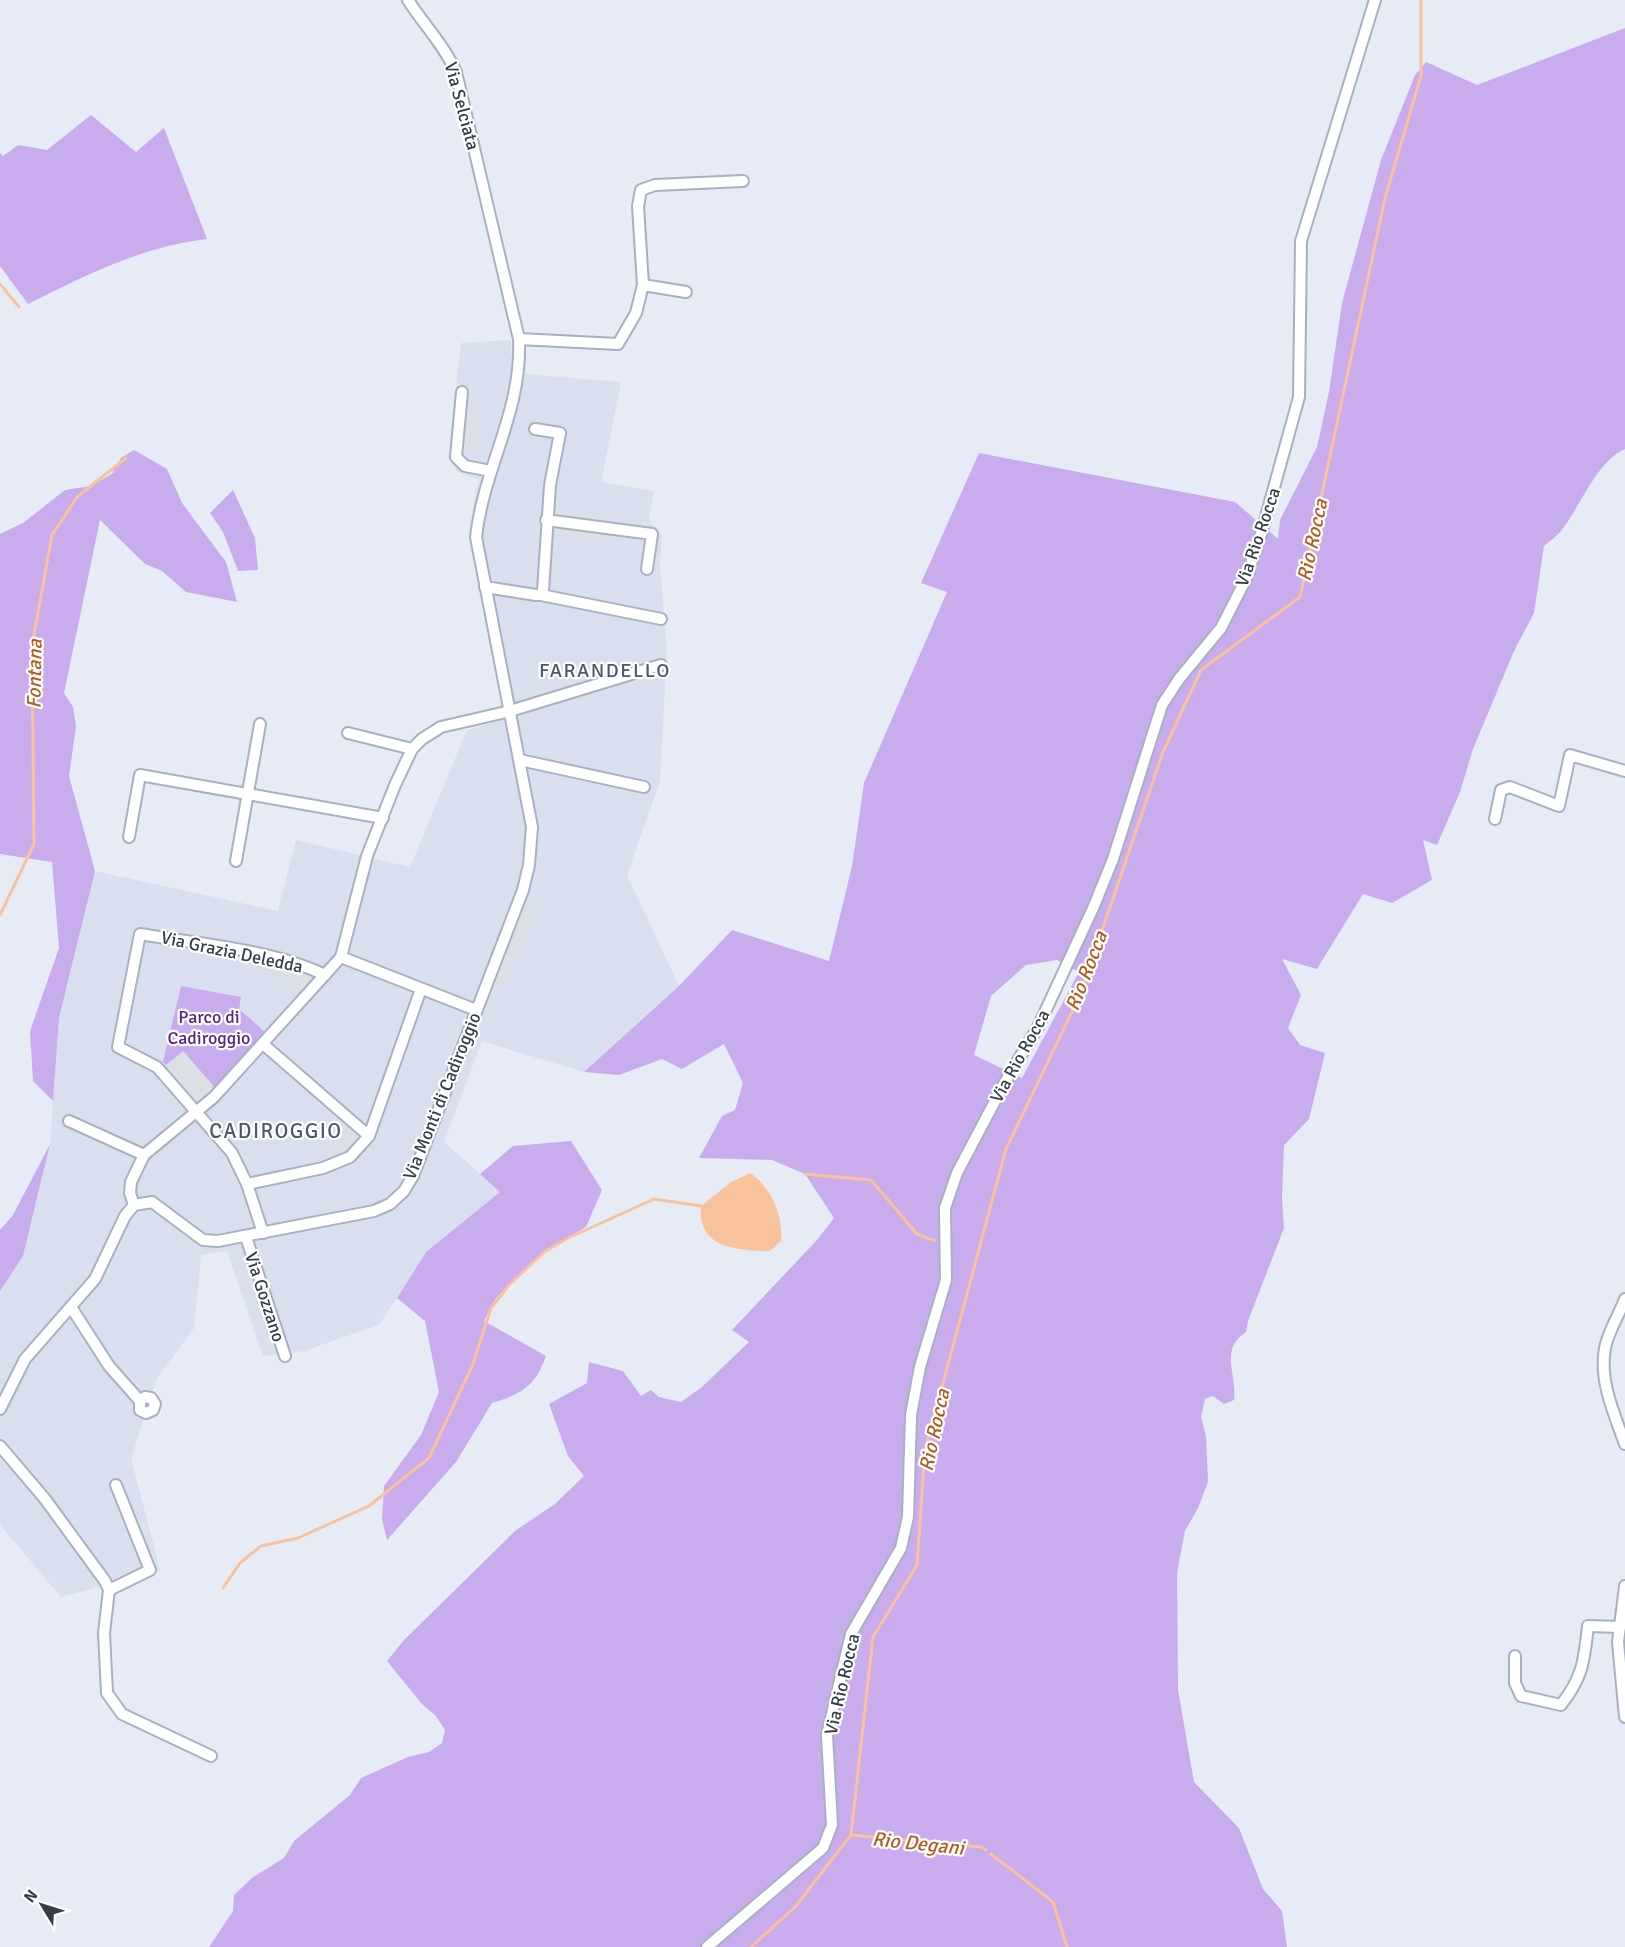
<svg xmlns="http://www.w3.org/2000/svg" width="1625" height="1947" font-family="Signika,sans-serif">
<rect width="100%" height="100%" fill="#e7ebf5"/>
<!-- residential -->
<path fill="#d9dfee" d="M 511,340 L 512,373 L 621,382 L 601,482 L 654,491 L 649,520 L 662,536 L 660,566 L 667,648 L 660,781 L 627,875 L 679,986 L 584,1072 L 482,1041 L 444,1142 L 501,1192 L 426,1252 L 379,1325 L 304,1351 L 263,1356 L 227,1251 L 201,1255 L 194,1328 L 157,1378 L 131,1458 L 160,1570 L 61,1597 L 0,1525 L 0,1291 L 23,1256 L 50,1144 L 59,1018 L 95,871 L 278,911 L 296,840 L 410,867 L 467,730 L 505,719 L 472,541 L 473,505 L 479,480 L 458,472 L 448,458 L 461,343 Z"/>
<!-- green -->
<g fill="#c9acee" fill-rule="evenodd">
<path d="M 1625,28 L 1625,449 C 1597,461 1581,505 1562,530 C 1557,536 1550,541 1544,546 L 1534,613 L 1514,651 L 1473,749 L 1460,792 L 1437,845 L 1423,840 L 1432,880 L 1392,903 L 1363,894 L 1317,969 L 1282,959 L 1301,995 L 1288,1028 L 1300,1045 L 1325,1053 L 1309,1119 L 1284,1145 L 1282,1198 L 1284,1228 L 1248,1321 L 1246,1332 C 1219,1349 1237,1374 1234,1400 L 1224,1404 L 1213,1396 L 1205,1399 L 1201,1417 L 1206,1436 L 1208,1482 L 1198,1508 L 1185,1531 L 1177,1573 L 1178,1690 L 1194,1782 L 1239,1828 L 1263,1889 L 1282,1911 L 1287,1947 L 209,1947 L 233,1911 L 234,1895 L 253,1877 L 284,1858 L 294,1841 L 350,1795 L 361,1778 L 408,1757 L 429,1752 L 442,1743 L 445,1730 L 435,1715 L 422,1704 L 387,1661 L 404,1640 L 515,1531 L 555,1504 L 584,1476 L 568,1456 L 549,1404 L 587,1383 L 589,1362 L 623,1371 L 641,1396 L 651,1390 L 659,1397 L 681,1402 L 702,1387 L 749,1342 L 732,1330 L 817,1240 L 834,1218 L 805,1174 L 772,1160 L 699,1158 L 722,1116 L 735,1110 L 743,1083 L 724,1044 L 682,1069 L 662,1059 L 619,1075 L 584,1072 L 679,986 L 732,930 L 829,961 L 852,866 L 864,783 L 947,592 L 921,583 L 979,453 L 1235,502 L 1278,539 L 1280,520 L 1317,447 L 1329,392 L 1342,303 L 1381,160 L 1415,75 L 1426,62 L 1477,85 ZM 1057,960 L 1079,972 L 1022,1078 L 974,1055 L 991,996 L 1026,965 Z"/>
<path d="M 91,115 L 136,152 L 164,128 L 207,239 C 143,246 84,276 28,304 L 0,266 L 0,153 L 3,156 L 18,145 L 47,150 Z"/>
<path d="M 134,450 L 167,469 L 182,503 L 226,562 L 237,602 L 186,592 L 162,571 L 145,564 L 100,520 L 64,693 L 73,707 L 76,726 L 69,776 L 95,871 L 59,1018 L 53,1101 L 33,1081 L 30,1031 L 59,948 L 52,862 L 0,854 L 0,534 L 23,523 L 65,490 L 91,486 L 120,469 L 112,473 L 121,458 Z"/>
<path d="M 233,490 L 255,538 L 258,570 L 238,571 L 223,532 L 210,513 Z"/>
<path d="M 181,986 L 241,997 L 239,1009 L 265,1032 L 215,1088 L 184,1052 L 166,1065 L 163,1062 Z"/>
<path d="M 571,1141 L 602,1190 L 586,1227 L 544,1252 L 496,1298 L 484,1321 L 546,1356 C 536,1386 521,1394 492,1403 L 456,1462 L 387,1540 L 382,1520 L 384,1486 L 421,1435 L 439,1392 L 425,1321 L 397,1298 L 426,1252 L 500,1192 L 480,1174 L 513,1146 Z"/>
<path d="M 50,1144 L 23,1256 L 0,1291 L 0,1230 L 13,1215 Z"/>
</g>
<!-- parking -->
<g fill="#dcdfe3">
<path d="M 462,411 L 481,413 L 477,454 L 459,453 Z"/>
<path d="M 555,511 L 601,517 L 598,541 L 552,535 Z"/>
<path d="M 524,900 L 536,908 L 503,991 L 493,982 Z"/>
<path d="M 296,969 L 312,980 L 298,994 L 272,971 Z"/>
<path d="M 183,1051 L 215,1088 L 198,1103 L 166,1065 Z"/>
<path d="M 347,1127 L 359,1136 L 345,1151 L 321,1160 Z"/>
</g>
<!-- water -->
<path fill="#f8c29d" d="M 750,1173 C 772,1188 783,1215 781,1241 L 770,1251 C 738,1250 697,1249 701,1206 L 731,1182 Z"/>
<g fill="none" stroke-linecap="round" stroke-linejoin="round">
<!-- stream -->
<g stroke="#f8c29d" stroke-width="3">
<path d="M 0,284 L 19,307"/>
<path d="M 0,915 L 34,844 L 32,646 L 52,535 L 77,497 L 126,458"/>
<path d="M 805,1174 L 871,1180 L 917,1234 L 935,1241"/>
<path d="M 223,1588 L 240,1563 L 261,1546 L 298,1538 L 369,1506 L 429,1458 L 473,1364 L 491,1308 L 509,1285 L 544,1252 L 566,1239 L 654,1199 L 701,1206"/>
<path d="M 851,1835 L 981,1847 L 986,1850"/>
<path d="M 991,1854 L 1053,1902 L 1067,1947"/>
<path d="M 751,1947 L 795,1907 L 851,1835 L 873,1637 L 917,1565 L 925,1450 L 1006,1149 L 1080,995 L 1163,752 L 1201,670 L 1300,597 L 1385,198 L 1421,76 L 1421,0"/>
</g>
<!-- minor casing -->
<g stroke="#a8b1c2" stroke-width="14">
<g id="minor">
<path d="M 643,285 L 638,206 L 641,190 L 655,185 L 743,181"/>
<path d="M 519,339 L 618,344 L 636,313 L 643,285 L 686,292"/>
<path d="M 462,392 L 456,457 L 465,466 L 491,471"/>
<path d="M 546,520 L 652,534 L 647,569"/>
<path d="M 485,587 L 536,595 L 541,595 L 543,591 L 550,485 L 560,433 L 535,429"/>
<path d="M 541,595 L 661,619"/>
<path d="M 348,733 L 412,749"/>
<path d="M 520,760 L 644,787"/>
<path d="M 1495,819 L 1501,790 L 1510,787 L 1559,806 L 1570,755 L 1625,771"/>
<path d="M 129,837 L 140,775 L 383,818"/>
<path d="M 236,861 L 260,724"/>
<path d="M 341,957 L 476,1010"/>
<path d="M 263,1044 L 369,1136"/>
<path d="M 69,1121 L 144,1155"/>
<path d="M 247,1184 L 323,1168 L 350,1157 L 369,1136 L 421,989"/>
<path d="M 134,1205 L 130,1193 L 131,1182 L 144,1155 L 214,1097 L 341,957 L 367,856 L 395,785 L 412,749 L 422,739 L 441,727 L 510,711 L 661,665"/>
<path d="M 263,1233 L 247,1184 L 232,1153 L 157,1067 L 118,1047 L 140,934 C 198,944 271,949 325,975"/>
<path d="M 246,1237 L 285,1356"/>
<path d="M 1625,1299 C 1619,1315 1608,1332 1605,1348 C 1599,1381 1614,1413 1625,1444"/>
<path d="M 71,1307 L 109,1366 L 140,1401 L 140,1410 L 146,1413 L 153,1410 L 155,1404 L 151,1398 L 145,1397 L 140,1401"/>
<path d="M 0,1409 L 25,1359 L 95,1279 L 125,1216 L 134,1205 L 152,1202 L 203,1240 L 218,1241 L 374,1211 L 390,1204 L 404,1191 L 413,1176 L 523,890 L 529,865 L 532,827 L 476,537 C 484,466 522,413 519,339 L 456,72 C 444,45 424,25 408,0"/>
<path d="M 0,1446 L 45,1499 L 105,1581 L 109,1590 L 104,1633 L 107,1693 L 122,1714 L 211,1756"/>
<path d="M 1625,1586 L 1618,1642 L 1625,1717"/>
<path d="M 109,1590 L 150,1570 L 116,1485"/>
<path d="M 1515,1656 L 1515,1683 L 1521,1696 L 1561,1705 C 1583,1677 1584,1661 1588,1626 L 1620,1627"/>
<path d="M 707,1947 L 823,1848 L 832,1825 L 827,1735 L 851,1634 L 901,1548 L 908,1517 L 911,1415 L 920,1367 L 946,1280 L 945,1208 L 957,1173 L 1004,1084 L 1038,1027 L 1094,906 L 1113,859 L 1162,705 L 1179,679 L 1221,628 L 1246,579 L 1262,531 L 1299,397 L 1301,241 L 1375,0"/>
</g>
</g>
<!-- minor -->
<use href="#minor" stroke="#fff" stroke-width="10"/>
</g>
<g text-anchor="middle" stroke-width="4.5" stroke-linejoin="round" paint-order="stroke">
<!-- street labels -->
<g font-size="18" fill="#353d49" stroke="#fff">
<text transform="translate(462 106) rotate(75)" y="6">Via Selciata</text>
<text transform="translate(1258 537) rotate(-71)" y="6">Via Rio Rocca</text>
<text transform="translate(232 952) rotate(12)" y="6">Via Grazia Deledda</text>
<text transform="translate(1020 1056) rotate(-61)" y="6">Via Rio Rocca</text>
<text transform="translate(442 1096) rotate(-68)" y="6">Via Monti di Cadiroggio</text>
<text transform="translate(265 1297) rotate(72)" y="6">Via Gozzano</text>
<text transform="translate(842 1684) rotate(-77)" y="6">Via Rio Rocca</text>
</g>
<!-- park labels -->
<g font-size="18" fill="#5d2182" stroke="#fff">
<text x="209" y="1023">Parco di<tspan x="209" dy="21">Cadiroggio</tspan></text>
</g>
<!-- water labels -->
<g font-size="20" font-style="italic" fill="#b05d1f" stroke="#fff">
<text transform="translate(1312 540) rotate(-78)" y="7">Rio Rocca</text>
<text transform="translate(34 674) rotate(-89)" y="7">Fontana</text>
<text transform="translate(1086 971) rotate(-69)" y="7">Rio Rocca</text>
<text transform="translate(934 1430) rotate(-78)" y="7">Rio Rocca</text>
<text transform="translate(918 1843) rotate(6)" y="7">Rio Degani</text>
</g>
<!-- neighbourhood labels -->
<g font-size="20" letter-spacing="1.5" fill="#4b596e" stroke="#fff">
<text x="605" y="677">FARANDELLO</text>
</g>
<!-- quarter labels -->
<g font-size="21" letter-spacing="1.5" fill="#4b596e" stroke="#fff">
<text x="276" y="1138">CADIROGGIO</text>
</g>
</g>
<!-- north arrow -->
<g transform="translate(42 1905) rotate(308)" stroke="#ffffff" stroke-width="4.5" paint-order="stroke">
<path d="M0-4.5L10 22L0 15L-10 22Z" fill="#353d49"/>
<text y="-9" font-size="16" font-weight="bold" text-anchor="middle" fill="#353d49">N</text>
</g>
</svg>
